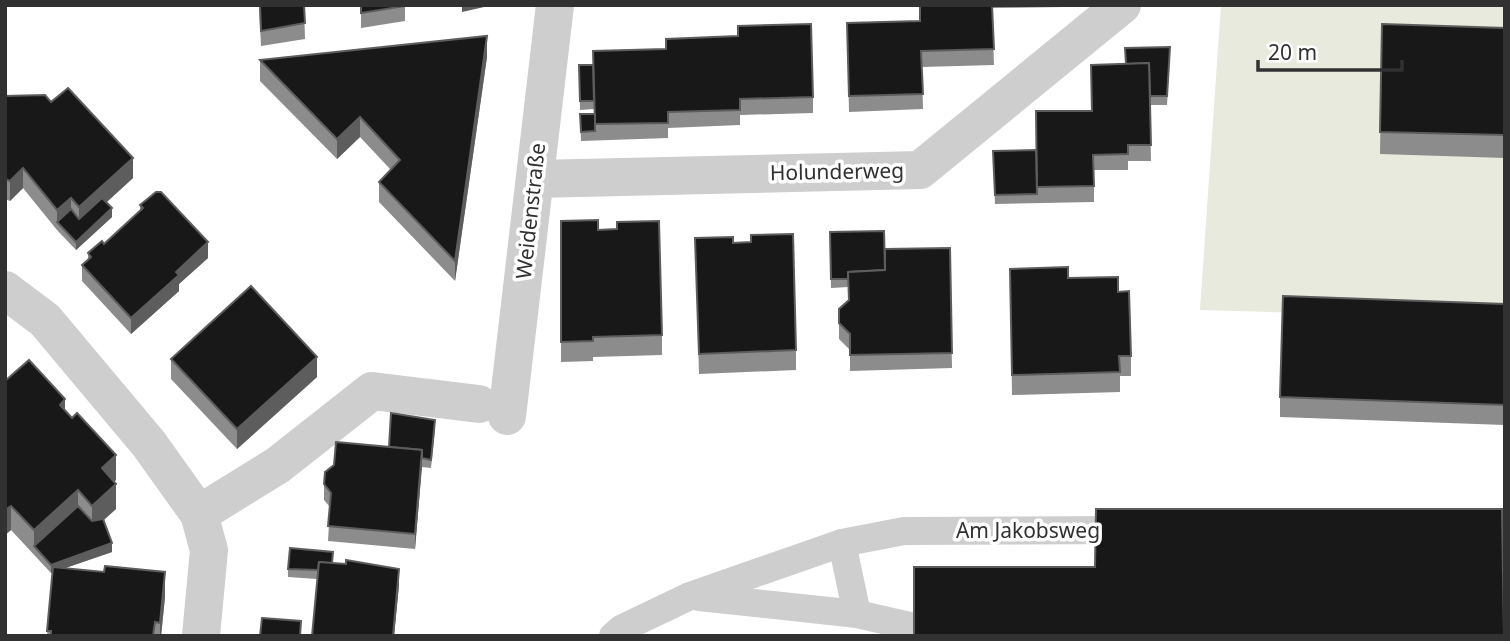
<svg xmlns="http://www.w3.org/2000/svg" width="1510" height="641" font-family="'Noto Sans',sans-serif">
<rect width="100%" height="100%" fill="#fff"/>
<!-- green -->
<path fill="#e7eadc" d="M 1221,5 L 1505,5 L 1505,319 L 1200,310 Z"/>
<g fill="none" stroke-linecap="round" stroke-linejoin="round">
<!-- service -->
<g stroke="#cecece" stroke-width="28">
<path d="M 842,543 L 857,614"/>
<path d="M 699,597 L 857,614 L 914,627"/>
<path d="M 613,636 L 621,629 L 690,596 L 842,543 L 904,531 L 1131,530"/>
</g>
<!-- minor -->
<g stroke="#cecece" stroke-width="38">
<path d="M 535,179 L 920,170 L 1122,5"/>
<path d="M 5,290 L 45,320 L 149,444 L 199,514 L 209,550 L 201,636"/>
<path d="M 507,416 L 555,5"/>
<path d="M 199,514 L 278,465 L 372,391 L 479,404"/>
</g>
</g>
<!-- wall -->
<g fill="#8c8c8c">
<path d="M 259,5 L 304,5 L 305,39 L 261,46 Z"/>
<path d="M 361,5 L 405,5 L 405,21 L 361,28 Z"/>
<path d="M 919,5 L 1064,5 L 1064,7 L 992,8 L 994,65 L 922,67 L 923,109 L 849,112 L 847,23 L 920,21 Z"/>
<path d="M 1382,24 L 1505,28 L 1505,158 L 1380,154 Z"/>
<path d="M 1170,56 L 1167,105 L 1150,105 L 1151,161 L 1128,161 L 1128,170 L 1094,170 L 1094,202 L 995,204 L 993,151 L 1036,150 L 1092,111 L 1125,64 Z"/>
<path d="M 487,57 L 455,281 L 379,202 L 379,182 L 391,170 L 360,137 L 337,159 L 260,81 L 260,60 Z"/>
<path d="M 579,65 L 593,65 L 813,97 L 813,113 L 740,115 L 740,125 L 668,128 L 668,138 L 581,141 L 580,114 L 594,114 L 594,109 L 580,110 Z"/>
<path d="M 5,96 L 51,102 L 133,178 L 107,202 L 112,217 L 76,250 L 57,230 L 23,188 L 10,201 L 5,199 Z"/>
<path d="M 140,205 L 208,258 L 179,284 L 179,291 L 131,334 L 82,281 L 82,265 L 88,259 L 88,253 L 104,244 L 140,211 Z"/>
<path d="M 561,221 L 598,230 L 662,335 L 662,355 L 593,357 L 593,361 L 561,362 Z"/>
<path d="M 830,232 L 885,270 L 950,248 L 952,368 L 850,371 L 850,350 L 839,339 L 839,309 L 849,300 L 848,287 L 831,288 Z"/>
<path d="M 695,238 L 733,243 L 796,350 L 796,370 L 699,374 Z"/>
<path d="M 1010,269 L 1068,278 L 1118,292 L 1131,356 L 1131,376 L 1120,376 L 1120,392 L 1012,395 Z"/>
<path d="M 1505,304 L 1505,425 L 1280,417 L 1280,397 Z"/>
<path d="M 171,359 L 317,377 L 237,449 L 171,379 Z"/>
<path d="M 5,381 L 65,411 L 116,480 L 114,481 L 116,509 L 104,520 L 112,552 L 65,568 L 165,597 L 161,636 L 47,636 L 52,573 L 51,573 L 11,530 L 5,535 Z"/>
<path d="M 435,429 L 431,468 L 422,467 L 415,549 L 328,541 L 330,507 L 324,500 L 324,484 L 389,447 Z"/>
<path d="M 332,563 L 399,585 L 394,636 L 312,636 L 317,579 L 288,577 L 288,569 Z"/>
</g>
<!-- shaded-wall -->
<g fill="#5d5d5d">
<path d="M 462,5 L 493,5 L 462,12 Z"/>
<path d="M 487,36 L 487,57 L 455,281 L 455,261 Z"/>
<path d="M 360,117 L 360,137 L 337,159 L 337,139 Z"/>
<path d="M 133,158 L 133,178 L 79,227 L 79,207 Z"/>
<path d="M 23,168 L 23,188 L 10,201 L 10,181 Z"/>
<path d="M 71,198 L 71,218 L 57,222 L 57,210 Z"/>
<path d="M 112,208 L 112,217 L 76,250 L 76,242 Z"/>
<path d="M 208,242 L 208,258 L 179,284 L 179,291 L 131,334 L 131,318 L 176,272 Z"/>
<path d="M 317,357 L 317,377 L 237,449 L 237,429 Z"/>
<path d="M 65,399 L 65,424 L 60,405 Z"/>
<path d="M 422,450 L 422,465 L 415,549 L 415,534 Z"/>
<path d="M 116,455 L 116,480 L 102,493 L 102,468 Z"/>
<path d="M 116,484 L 116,509 L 92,530 L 92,506 Z"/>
<path d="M 78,490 L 78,515 L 34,546 L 34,530 Z"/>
<path d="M 11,506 L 11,530 L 5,535 L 5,510 Z"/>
<path d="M 112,543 L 112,552 L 51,573 L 51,565 Z"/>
<path d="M 399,569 L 399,585 L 394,636 L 393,636 Z"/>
<path d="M 165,572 L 165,597 L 161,636 L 160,636 L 160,623 Z"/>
</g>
<!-- building -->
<g fill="#181818" stroke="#5d5d5d" stroke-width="2">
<path d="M 260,5 L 304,5 L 305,23 L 261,31 Z"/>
<path d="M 361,5 L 405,5 L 405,6 L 361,13 Z"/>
<path d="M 920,5 L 992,5 L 994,49 L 921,51 L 923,94 L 849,96 L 847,23 L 920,21 Z"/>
<path d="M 811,24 L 813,97 L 740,99 L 740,110 L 668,112 L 668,123 L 595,124 L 593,51 L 666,49 L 666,39 L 738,36 L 738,26 Z"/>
<path d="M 1382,24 L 1505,28 L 1505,135 L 1380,132 Z"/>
<path d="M 487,36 L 455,261 L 379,182 L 400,160 L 360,117 L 337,139 L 260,60 Z"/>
<path d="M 1170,47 L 1167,96 L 1150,96 L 1149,63 L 1126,64 L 1125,48 Z"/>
<path d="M 1149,63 L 1151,145 L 1128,145 L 1128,154 L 1093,155 L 1094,186 L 1037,187 L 1036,111 L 1092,111 L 1091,65 Z"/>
<path d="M 579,65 L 593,65 L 594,101 L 580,101 Z"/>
<path d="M 68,88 L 133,158 L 79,207 L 71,198 L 57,210 L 23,168 L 10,181 L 5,179 L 5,96 L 45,95 L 51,102 Z"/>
<path d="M 580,114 L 595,114 L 595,131 L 581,132 Z"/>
<path d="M 1036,150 L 1037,194 L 995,195 L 993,151 Z"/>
<path d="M 156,192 L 161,192 L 208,242 L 176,272 L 179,275 L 131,318 L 82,265 L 91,257 L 88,253 L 102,241 L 104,244 L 143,208 L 140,205 Z"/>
<path d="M 102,198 L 112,208 L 76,242 L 57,222 L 71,209 L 79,219 Z"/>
<path d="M 598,220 L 598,230 L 617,229 L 617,222 L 659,221 L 662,335 L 593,337 L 593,341 L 561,342 L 561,221 Z"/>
<path d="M 884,231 L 885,270 L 848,272 L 848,279 L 831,279 L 830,232 Z"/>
<path d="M 793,234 L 796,350 L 699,354 L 695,238 L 733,237 L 733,243 L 751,242 L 751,235 Z"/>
<path d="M 950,248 L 952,353 L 850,355 L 850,334 L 839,323 L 839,309 L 849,300 L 848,272 L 885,270 L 885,249 Z"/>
<path d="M 1068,267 L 1068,278 L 1118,277 L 1118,292 L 1129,291 L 1131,356 L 1119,356 L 1120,372 L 1012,375 L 1010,269 Z"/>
<path d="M 251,286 L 317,357 L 237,429 L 171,359 Z"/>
<path d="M 1283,296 L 1505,304 L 1505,405 L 1280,397 Z"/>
<path d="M 29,360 L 65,399 L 60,405 L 72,418 L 77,413 L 116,455 L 102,468 L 116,484 L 92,506 L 78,490 L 34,530 L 11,506 L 5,510 L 5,381 Z"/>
<path d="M 391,413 L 435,420 L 431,460 L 422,458 L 422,450 L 389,447 Z"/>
<path d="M 336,442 L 422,450 L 415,534 L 328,526 L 331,493 L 324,484 L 325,472 L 334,465 Z"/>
<path d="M 78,506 L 92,521 L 103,519 L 112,543 L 51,565 L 34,546 Z"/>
<path d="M 1096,509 L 1502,509 L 1504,636 L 914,636 L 914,567 L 1095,567 Z"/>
<path d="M 290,548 L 333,552 L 332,563 L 319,562 L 318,570 L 288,569 Z"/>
<path d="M 346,560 L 399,569 L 393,636 L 312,636 L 319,562 L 346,564 Z"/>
<path d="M 105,566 L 165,572 L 160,623 L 155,622 L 153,636 L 51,636 L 51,631 L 47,631 L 53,567 L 104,572 Z"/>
<path d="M 262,618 L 301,621 L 300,636 L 260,636 Z"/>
</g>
<g text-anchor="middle" stroke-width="7" stroke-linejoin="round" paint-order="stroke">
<!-- street labels -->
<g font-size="21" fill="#313131" stroke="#fff">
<text transform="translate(837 172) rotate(-1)" y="7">Holunderweg</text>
<text transform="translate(531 211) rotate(-84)" y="7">Weidenstraße</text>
<text x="1028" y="538">Am Jakobsweg</text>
</g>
</g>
<!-- border -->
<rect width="1510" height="641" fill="none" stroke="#313131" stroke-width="14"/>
<!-- scale -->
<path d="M1258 60v10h144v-10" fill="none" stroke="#313131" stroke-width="3.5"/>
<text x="1268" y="60" font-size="21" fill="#313131" stroke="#ffffff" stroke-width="5" paint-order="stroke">20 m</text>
</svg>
